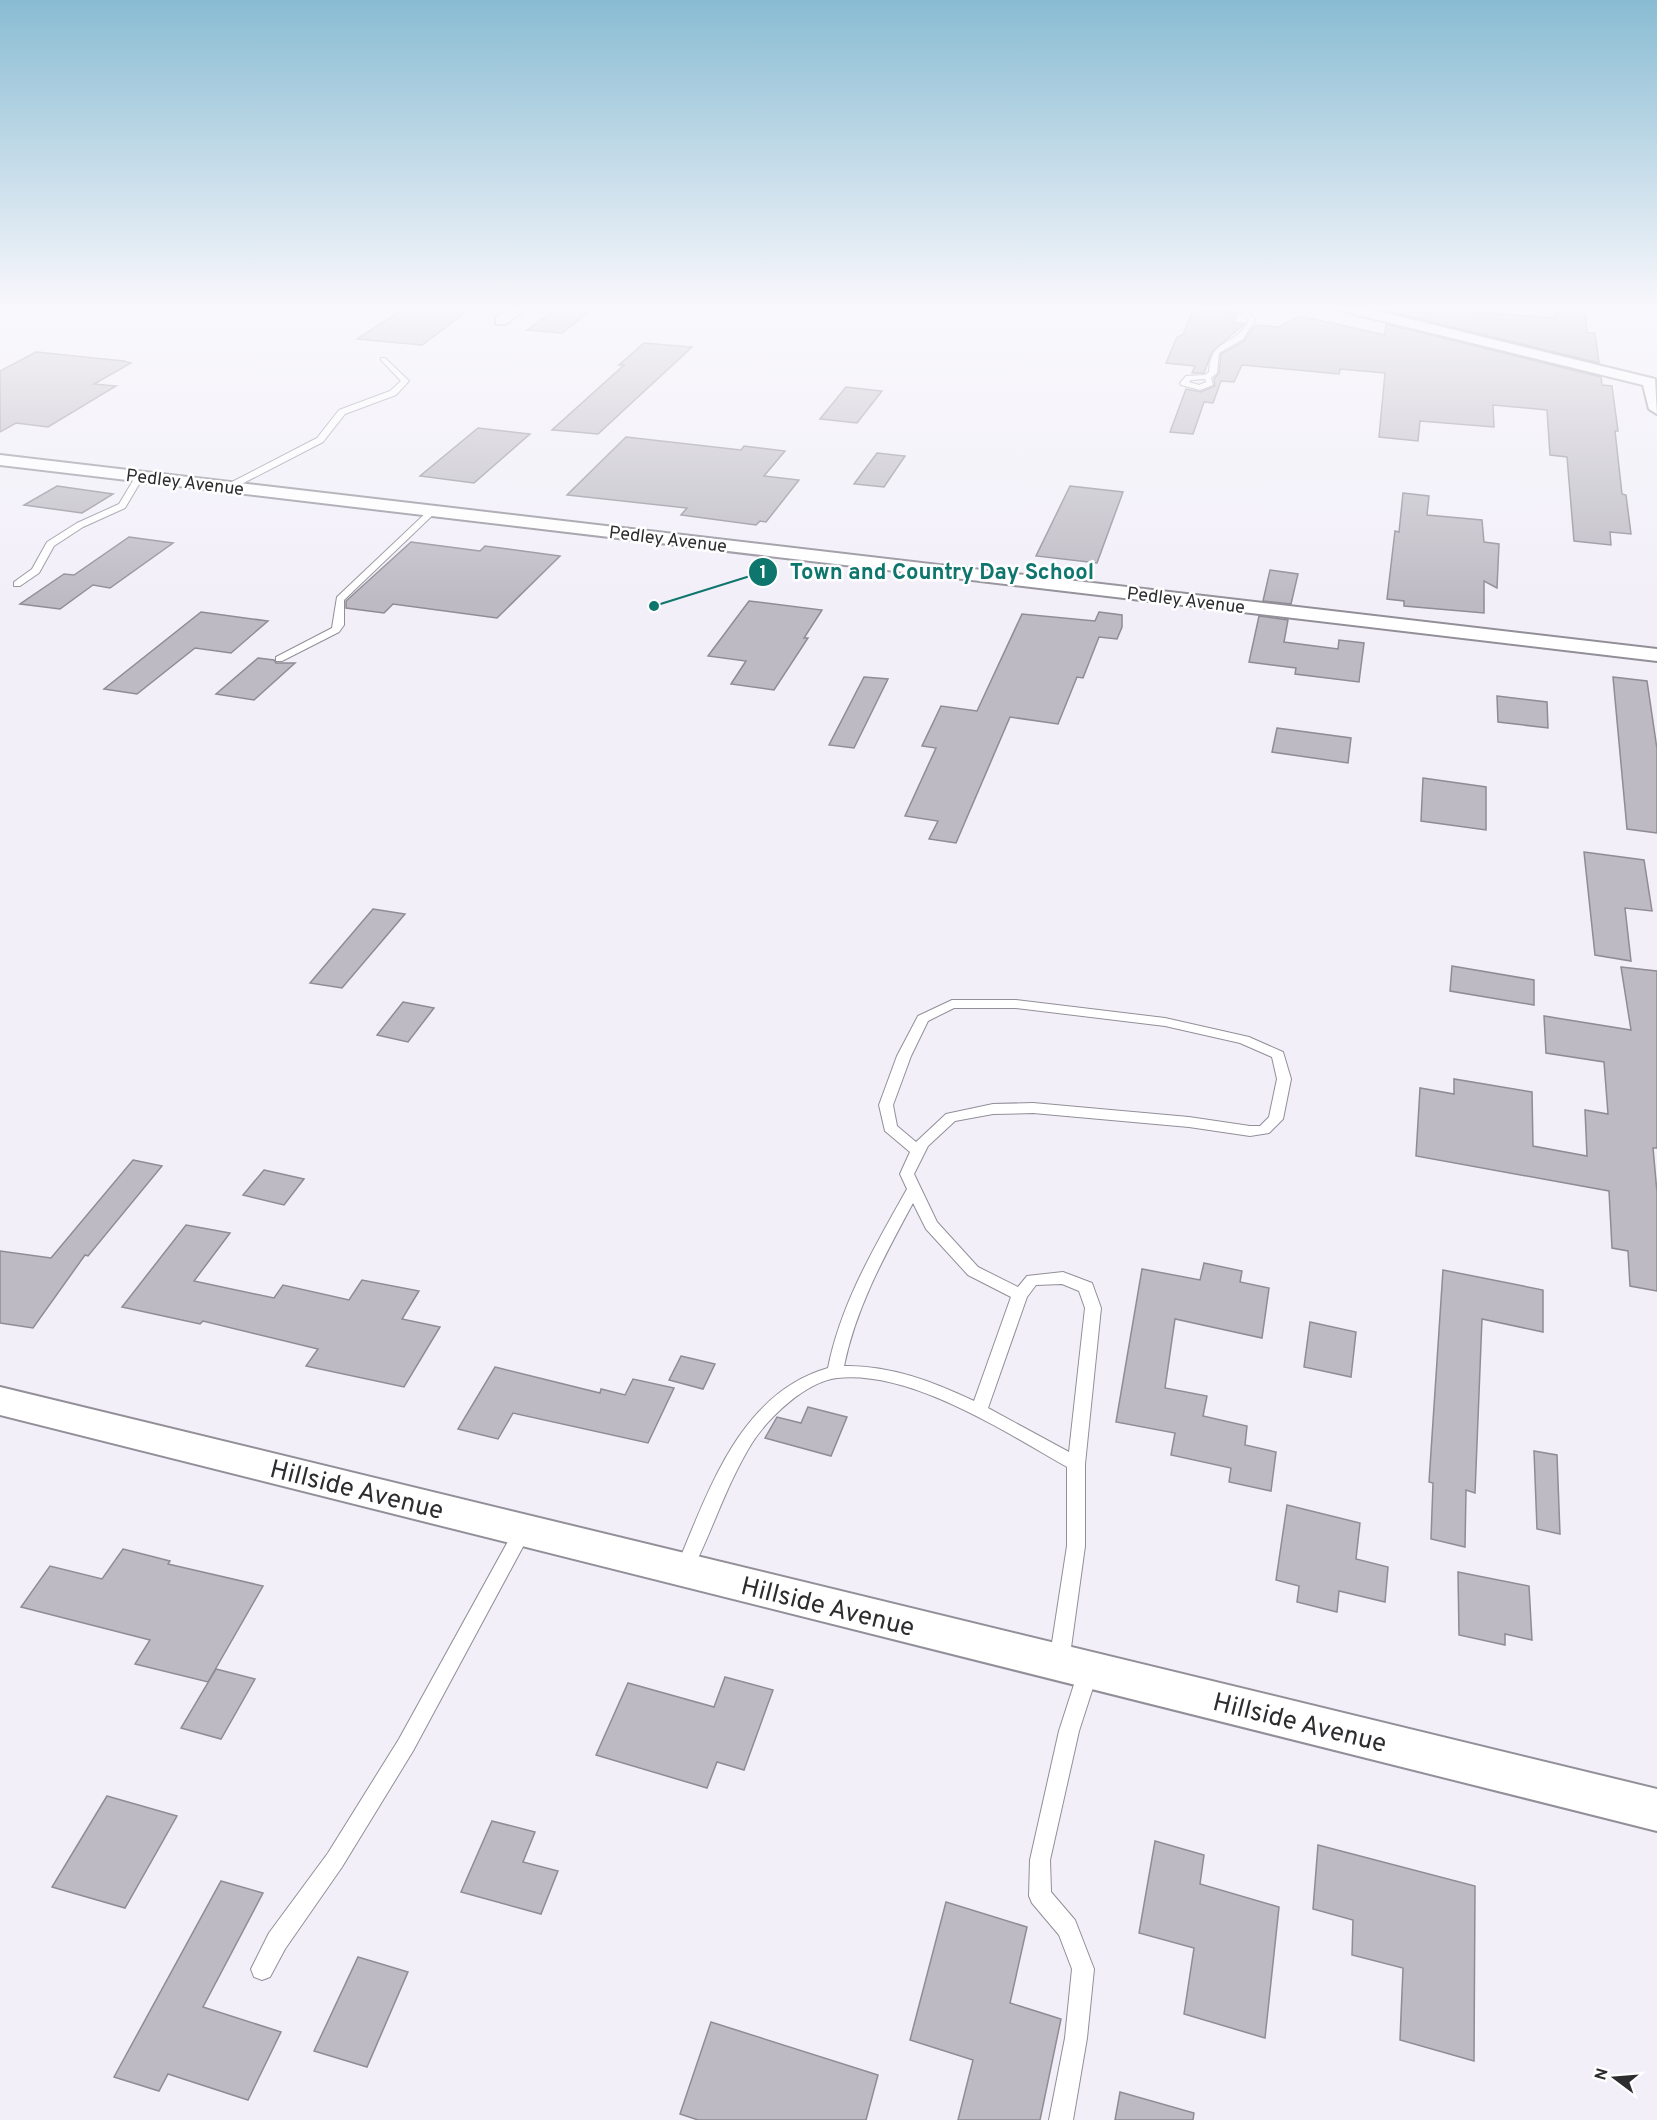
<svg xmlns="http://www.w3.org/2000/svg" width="1657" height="2120" font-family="Overpass,sans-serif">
<rect width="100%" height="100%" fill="#f2eff9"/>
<!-- building -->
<g fill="#bdbac3" stroke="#8f8c95" stroke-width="1.5">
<path d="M 409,305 L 476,305 L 422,345 L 357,339 Z"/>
<path d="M 1389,305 L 1441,305 L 1476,308 L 1476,312 L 1555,318 L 1555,305 L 1585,305 L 1587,333 L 1595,333 L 1599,363 L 1388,311 Z"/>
<path d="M 558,307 L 591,310 L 562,333 L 527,330 Z"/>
<path d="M 1193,309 L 1237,313 L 1234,323 L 1244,324 L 1212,352 L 1204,373 L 1192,373 L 1195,366 L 1166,363 L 1177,337 L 1183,335 Z"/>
<path d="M 1300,316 L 1385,335 L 1386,324 L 1601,377 L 1602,385 L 1612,386 L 1618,431 L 1615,431 L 1622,494 L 1626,495 L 1631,534 L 1610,532 L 1611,545 L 1574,541 L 1567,457 L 1550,455 L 1547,410 L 1493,405 L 1494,427 L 1420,421 L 1418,441 L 1379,437 L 1385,373 L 1340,369 L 1339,374 L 1242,365 L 1234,382 L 1221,381 L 1213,403 L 1204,402 L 1193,434 L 1170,432 L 1186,389 L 1201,392 L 1215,386 L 1214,379 L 1219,373 L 1221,354 L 1244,341 L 1255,325 L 1278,327 Z"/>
<path d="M 644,343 L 692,347 L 598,434 L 552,430 L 624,365 L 619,365 Z"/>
<path d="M 36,352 L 124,361 L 131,363 L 94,384 L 116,386 L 48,427 L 16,423 L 0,432 L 0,371 Z"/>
<path d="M 846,387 L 882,391 L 857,423 L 820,419 Z"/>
<path d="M 478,428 L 530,434 L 474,483 L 420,476 Z"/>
<path d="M 626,437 L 741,450 L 744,446 L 785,451 L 764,476 L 799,480 L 766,522 L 760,521 L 756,525 L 681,515 L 687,508 L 567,495 Z"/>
<path d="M 877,453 L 905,456 L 884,487 L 854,484 Z"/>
<path d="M 57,486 L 113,494 L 82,513 L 24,505 Z"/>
<path d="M 1070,486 L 1123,492 L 1097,563 L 1036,556 Z"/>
<path d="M 1403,493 L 1429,496 L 1427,515 L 1482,520 L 1484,542 L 1499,544 L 1497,588 L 1484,581 L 1484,613 L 1404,606 L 1404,601 L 1387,599 L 1395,531 L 1399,532 Z"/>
<path d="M 129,537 L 173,543 L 110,588 L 93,585 L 60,609 L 20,604 L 64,574 L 74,575 Z"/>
<path d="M 411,542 L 480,551 L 485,546 L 560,556 L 497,618 L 393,604 L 384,613 L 346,608 L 346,601 Z"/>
<path d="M 1270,570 L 1298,574 L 1291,604 L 1263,601 Z"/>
<path d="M 749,601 L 822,610 L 804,638 L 808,638 L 774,690 L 731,684 L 746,661 L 708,656 Z"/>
<path d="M 201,612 L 268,621 L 231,653 L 195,648 L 137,694 L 104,689 Z"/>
<path d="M 1099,612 L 1122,615 L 1122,627 L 1117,639 L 1099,637 L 1083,678 L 1077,677 L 1058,724 L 1010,717 L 956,843 L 929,839 L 938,821 L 905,816 L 936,748 L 922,746 L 941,706 L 977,711 L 1022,614 L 1095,621 Z"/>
<path d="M 1259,616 L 1288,620 L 1284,642 L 1338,649 L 1339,640 L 1364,643 L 1359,682 L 1295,674 L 1296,668 L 1249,662 Z"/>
<path d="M 258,658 L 274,660 L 276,663 L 295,663 L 254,700 L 216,694 Z"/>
<path d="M 864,677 L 888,679 L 854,748 L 829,745 Z"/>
<path d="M 1613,677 L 1647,681 L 1657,749 L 1657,833 L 1627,829 Z"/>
<path d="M 1497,696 L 1547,702 L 1548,728 L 1498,722 Z"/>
<path d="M 1277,728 L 1351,738 L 1348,763 L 1272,752 Z"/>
<path d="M 1423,778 L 1486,787 L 1486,830 L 1421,821 Z"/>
<path d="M 1584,852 L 1644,860 L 1652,911 L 1625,908 L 1631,961 L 1595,955 Z"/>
<path d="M 373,909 L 405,914 L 342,988 L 310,983 Z"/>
<path d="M 1452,966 L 1534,980 L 1534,1005 L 1450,991 Z"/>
<path d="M 1621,967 L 1657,971 L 1657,1148 L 1653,1148 L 1657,1192 L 1657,1291 L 1630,1286 L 1628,1251 L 1612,1248 L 1609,1191 L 1416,1156 L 1420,1088 L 1454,1094 L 1454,1079 L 1532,1092 L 1533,1146 L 1587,1156 L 1585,1110 L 1608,1114 L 1604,1062 L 1546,1053 L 1544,1016 L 1631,1030 Z"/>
<path d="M 403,1002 L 434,1008 L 408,1042 L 377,1035 Z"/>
<path d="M 133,1160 L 162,1166 L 88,1256 L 85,1255 L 33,1328 L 0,1323 L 0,1251 L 51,1258 Z"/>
<path d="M 264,1170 L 304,1179 L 284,1205 L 243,1195 Z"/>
<path d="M 186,1225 L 230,1233 L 194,1281 L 274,1298 L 283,1285 L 349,1300 L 362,1280 L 419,1291 L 402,1319 L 440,1327 L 404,1387 L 306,1366 L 318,1349 L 203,1321 L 200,1324 L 122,1307 Z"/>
<path d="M 1204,1263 L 1242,1271 L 1240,1282 L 1269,1288 L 1262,1338 L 1175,1319 L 1165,1388 L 1207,1396 L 1203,1416 L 1247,1426 L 1245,1445 L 1276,1452 L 1271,1491 L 1229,1482 L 1231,1468 L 1171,1455 L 1175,1433 L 1116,1422 L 1142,1269 L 1200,1280 Z"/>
<path d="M 1443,1270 L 1543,1290 L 1543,1332 L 1482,1319 L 1475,1493 L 1466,1490 L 1465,1547 L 1431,1539 L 1433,1483 L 1429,1482 Z"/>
<path d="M 1310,1322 L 1356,1332 L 1351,1377 L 1304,1367 Z"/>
<path d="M 681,1356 L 715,1364 L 703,1389 L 669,1380 Z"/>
<path d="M 495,1367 L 600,1393 L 601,1389 L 625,1395 L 633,1379 L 674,1388 L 648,1443 L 513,1413 L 498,1439 L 458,1429 Z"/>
<path d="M 808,1407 L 847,1417 L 831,1456 L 765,1438 L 777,1417 L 801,1423 Z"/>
<path d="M 1534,1451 L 1557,1455 L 1560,1534 L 1537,1529 Z"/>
<path d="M 1287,1505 L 1360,1523 L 1356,1559 L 1388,1567 L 1385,1602 L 1339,1591 L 1337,1612 L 1297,1602 L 1299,1586 L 1276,1580 Z"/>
<path d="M 123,1549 L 170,1561 L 168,1564 L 263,1586 L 208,1682 L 135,1664 L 150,1640 L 21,1607 L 50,1566 L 102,1579 Z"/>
<path d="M 1458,1572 L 1529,1586 L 1532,1640 L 1505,1634 L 1505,1645 L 1459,1635 Z"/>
<path d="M 216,1669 L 255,1679 L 221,1739 L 181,1728 Z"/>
<path d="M 725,1677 L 773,1690 L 744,1770 L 717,1762 L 707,1788 L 596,1755 L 628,1683 L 714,1707 Z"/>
<path d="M 107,1796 L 177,1816 L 125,1908 L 52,1887 Z"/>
<path d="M 492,1821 L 535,1832 L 523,1862 L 558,1871 L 541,1914 L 461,1892 Z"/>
<path d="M 1155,1841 L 1204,1855 L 1200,1884 L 1279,1907 L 1265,2038 L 1184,2014 L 1194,1948 L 1139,1933 Z"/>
<path d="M 1318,1845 L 1475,1886 L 1474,2061 L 1400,2040 L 1403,1968 L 1352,1955 L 1353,1920 L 1313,1909 Z"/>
<path d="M 221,1881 L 263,1893 L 203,2007 L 281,2032 L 248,2100 L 168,2074 L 159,2091 L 114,2077 Z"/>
<path d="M 946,1902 L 1027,1927 L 1010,2003 L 1061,2019 L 1040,2120 L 958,2120 L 973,2060 L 910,2040 Z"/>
<path d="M 358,1957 L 408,1972 L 367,2067 L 314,2051 Z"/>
<path d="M 711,2022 L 878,2075 L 866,2120 L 698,2120 L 680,2114 Z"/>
<path d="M 1120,2092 L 1194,2113 L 1193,2120 L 1115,2120 Z"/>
</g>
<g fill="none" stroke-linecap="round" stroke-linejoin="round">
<!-- lane casing -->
<g stroke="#928f98" stroke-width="2">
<g id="lane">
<path d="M 1243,305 L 1249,305 L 1249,312 L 1255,320 L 1243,339 L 1219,353 L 1217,373 L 1211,378 L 1213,385 L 1200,390 L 1181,385 L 1180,383 L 1186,376 L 1205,375 L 1209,372 C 1210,337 1235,348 1249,320 L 1243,312 ZM 1205,379 L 1206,382 L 1199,385 L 1189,382 L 1191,380 Z"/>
<path d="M 381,358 L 385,358 L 409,381 L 396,395 L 345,414 L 323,442 L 232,489 L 226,489 L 226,485 L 317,438 L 339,410 L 390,391 L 401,381 L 381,360 Z"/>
<path d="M 137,474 L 144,476 L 125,508 L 83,527 L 54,546 L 39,573 L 20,586 L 14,586 L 14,582 L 32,569 L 47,542 L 77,523 L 119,504 Z"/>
<path d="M 430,509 L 437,511 L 344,600 L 344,625 L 339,632 L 282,661 L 276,661 L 276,657 L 332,628 L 337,597 Z"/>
<path d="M 952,1000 L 1016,1000 L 1165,1018 L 1249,1037 L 1283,1052 L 1291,1079 L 1283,1119 L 1269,1133 L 1250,1136 L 1189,1127 L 1033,1113 L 993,1114 L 955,1121 L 928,1146 L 914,1174 L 937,1222 L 978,1267 L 1018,1287 L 1027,1276 L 1063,1272 L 1092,1283 L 1101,1308 L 1085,1464 L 1085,1546 L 1069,1662 L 1066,1668 L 1059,1670 L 1052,1668 L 1049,1662 L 1067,1546 L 1067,1467 C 1005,1432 911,1370 837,1378 C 805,1382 768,1418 752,1443 C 726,1485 712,1532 690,1575 L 684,1578 L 678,1575 L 675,1570 C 708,1494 738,1394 828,1368 C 841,1303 875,1246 907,1189 L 900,1174 L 910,1152 L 885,1131 L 879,1105 L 897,1056 L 918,1016 ZM 954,1008 L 1016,1008 L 1165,1026 L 1240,1043 L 1272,1057 L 1277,1079 L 1269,1117 L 1260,1126 L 1250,1126 L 1189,1117 L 1033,1103 L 993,1104 L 946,1114 L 916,1142 L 897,1126 L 893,1105 L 911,1056 L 928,1021 ZM 913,1203 L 926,1229 L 968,1275 L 1011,1297 L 974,1401 C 934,1382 890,1365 844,1366 C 856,1307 885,1255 913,1203 ZM 1062,1284 L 1079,1291 L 1085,1308 L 1069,1452 L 988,1408 L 1027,1297 L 1036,1285 Z"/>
<path d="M 523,1523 L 529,1525 L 532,1530 L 413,1751 L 342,1867 L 285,1949 L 270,1977 L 262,1980 L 254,1977 L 251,1969 L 269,1933 L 328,1853 L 399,1739 L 517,1525 Z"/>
<path d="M 1088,1663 L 1095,1666 L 1098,1672 L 1079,1731 L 1050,1860 L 1051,1892 L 1075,1920 L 1094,1969 L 1087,2038 L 1073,2120 L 1049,2120 L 1065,2038 L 1072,1969 L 1059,1935 L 1032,1903 L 1029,1896 L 1030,1860 L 1059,1731 L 1078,1672 L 1081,1666 Z"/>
</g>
</g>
<!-- street casing -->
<g stroke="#928f98" stroke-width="4">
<g id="street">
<path d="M 514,305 L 530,305 L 506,324 L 496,324 L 496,318 Z"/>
<path d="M 1328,305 L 1353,305 L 1655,379 L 1657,414 L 1649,409 L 1643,385 L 1330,308 Z"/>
<path d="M 0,455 L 1657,649 L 1657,661 L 0,465 Z"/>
<path d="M 0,1387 L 1657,1789 L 1657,1831 L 0,1415 Z"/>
</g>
</g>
<!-- lane -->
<use href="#lane" fill="#fff" fill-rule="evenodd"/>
<!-- street -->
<use href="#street" fill="#fff" fill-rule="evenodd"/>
</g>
<!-- sky -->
<linearGradient id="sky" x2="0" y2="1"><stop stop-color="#89bcd3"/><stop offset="0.51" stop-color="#f9f8fc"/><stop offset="1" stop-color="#f9f8fc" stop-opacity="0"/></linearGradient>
<rect width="1657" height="602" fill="url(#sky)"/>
<g text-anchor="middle" stroke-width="5" stroke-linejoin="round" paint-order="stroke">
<!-- far-street labels -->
<g font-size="18" fill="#2d2c2f" stroke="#fff">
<text transform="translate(185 482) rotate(7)" y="6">Pedley Avenue</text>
<text transform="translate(668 539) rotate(7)" y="6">Pedley Avenue</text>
<text transform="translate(1186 600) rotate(7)" y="6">Pedley Avenue</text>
</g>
<!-- near-street labels -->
<g font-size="26" fill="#2d2c2f" stroke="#fff">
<text transform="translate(357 1489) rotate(14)" y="9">Hillside Avenue</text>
<text transform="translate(828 1606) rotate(14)" y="9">Hillside Avenue</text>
<text transform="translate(1300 1722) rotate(14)" y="9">Hillside Avenue</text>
</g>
</g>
<!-- callouts -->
<path fill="none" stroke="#0f766e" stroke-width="2" d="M654 606L763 572"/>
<g fill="#0f766e" stroke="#fff" stroke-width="2">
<circle cx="654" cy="606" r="6"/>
<circle cx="763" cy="572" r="15"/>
</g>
<g font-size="18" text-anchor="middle" font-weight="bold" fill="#fff">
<text x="763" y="578">1</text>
</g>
<g font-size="22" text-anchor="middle" font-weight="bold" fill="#0f766e" stroke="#fff" stroke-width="5" stroke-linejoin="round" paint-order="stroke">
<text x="942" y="579">Town and Country Day School</text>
</g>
<!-- north arrow -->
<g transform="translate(1615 2078) rotate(286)" stroke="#ffffff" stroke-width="4.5" paint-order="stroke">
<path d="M0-4.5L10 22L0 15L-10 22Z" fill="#2d2c2f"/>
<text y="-9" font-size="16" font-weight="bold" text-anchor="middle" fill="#2d2c2f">N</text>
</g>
</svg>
